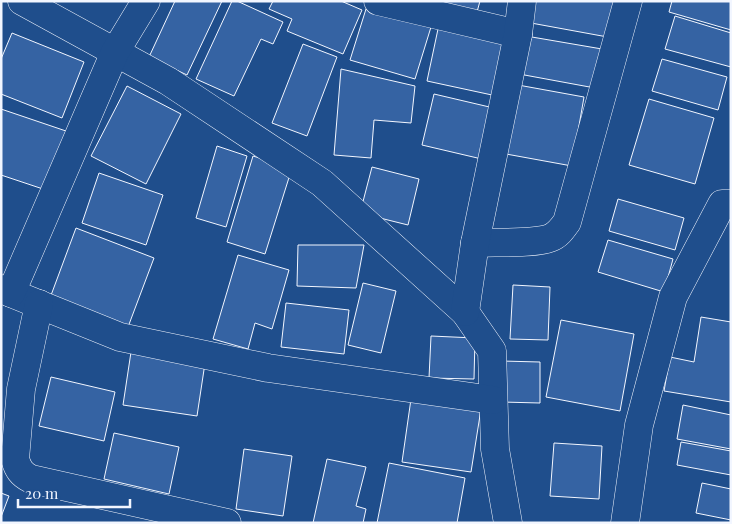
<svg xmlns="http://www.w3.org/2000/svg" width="732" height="524" font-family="'Playfair Display',serif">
<rect width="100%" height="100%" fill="#1f4e8c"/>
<!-- building -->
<g fill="#3563a3" stroke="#f2f6ff">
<path d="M 175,1 L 222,1 L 187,75 L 149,57 Z"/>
<path d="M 232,1 L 237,1 L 283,22 L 273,44 L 261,39 L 234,96 L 196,79 Z"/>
<path d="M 273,1 L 341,1 L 362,10 L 343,54 L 287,31 L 292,19 L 269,9 Z"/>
<path d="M 429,1 L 480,1 L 477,12 Z"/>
<path d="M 535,1 L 620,1 L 613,38 L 531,23 Z"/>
<path d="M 672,1 L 731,1 L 731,30 L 669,12 Z"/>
<path d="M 366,9 L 431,27 L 415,79 L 350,60 Z"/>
<path d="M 675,16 L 731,33 L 731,67 L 665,49 Z"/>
<path d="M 438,29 L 504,43 L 492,95 L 427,81 Z"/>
<path d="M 12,33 L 84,62 L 62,118 L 1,94 L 1,59 Z"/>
<path d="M 526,36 L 602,49 L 595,88 L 519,74 Z"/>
<path d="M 303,44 L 337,57 L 307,136 L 272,123 Z"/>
<path d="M 662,59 L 727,77 L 718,110 L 652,91 Z"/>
<path d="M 341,69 L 415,86 L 411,123 L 374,120 L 371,158 L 334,155 Z"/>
<path d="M 518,85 L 584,97 L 572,166 L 506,154 Z"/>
<path d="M 127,86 L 181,114 L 146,184 L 91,156 Z"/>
<path d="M 434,94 L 498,109 L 486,160 L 422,145 Z"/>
<path d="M 649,99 L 714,118 L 695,184 L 629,165 Z"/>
<path d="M 1,109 L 66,131 L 46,190 L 1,175 Z"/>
<path d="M 217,146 L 247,156 L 226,227 L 196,218 Z"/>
<path d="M 253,156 L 292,168 L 265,254 L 227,242 Z"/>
<path d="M 372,167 L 419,179 L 408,225 L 360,213 Z"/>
<path d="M 99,173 L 163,195 L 146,245 L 82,223 Z"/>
<path d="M 618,199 L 684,218 L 675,250 L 609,231 Z"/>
<path d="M 76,228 L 154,258 L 128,327 L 50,298 Z"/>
<path d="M 608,240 L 673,259 L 664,292 L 598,272 Z"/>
<path d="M 298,245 L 364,245 L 356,288 L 297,286 Z"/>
<path d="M 238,255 L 289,270 L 272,329 L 255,323 L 248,349 L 213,339 Z"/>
<path d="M 363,283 L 396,291 L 381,353 L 348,345 Z"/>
<path d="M 513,285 L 550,287 L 548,340 L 510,339 Z"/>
<path d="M 286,303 L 349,310 L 344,354 L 281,347 Z"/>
<path d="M 701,317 L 731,322 L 731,402 L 664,391 L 670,357 L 694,362 Z"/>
<path d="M 561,320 L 634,334 L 620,411 L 546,397 Z"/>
<path d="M 431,336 L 475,338 L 474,379 L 429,378 Z"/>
<path d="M 131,352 L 205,363 L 197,416 L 123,405 Z"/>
<path d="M 501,361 L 540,362 L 540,403 L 501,402 Z"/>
<path d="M 51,377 L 115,392 L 104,441 L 39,426 Z"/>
<path d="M 411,399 L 481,409 L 471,472 L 402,462 Z"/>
<path d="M 683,405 L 731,415 L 731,449 L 677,439 Z"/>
<path d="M 114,433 L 179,447 L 169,494 L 104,479 Z"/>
<path d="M 681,442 L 731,451 L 731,475 L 677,465 Z"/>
<path d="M 554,443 L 602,446 L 599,499 L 550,496 Z"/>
<path d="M 244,449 L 292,456 L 283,516 L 236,509 Z"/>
<path d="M 327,459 L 366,467 L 356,506 L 366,509 L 363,523 L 313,523 Z"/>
<path d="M 389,463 L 465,478 L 457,523 L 377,523 Z"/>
<path d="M 702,483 L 731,489 L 731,520 L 696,513 Z"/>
<path d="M 1,493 L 9,496 L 1,517 Z"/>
</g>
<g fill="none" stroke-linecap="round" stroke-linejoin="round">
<!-- minor casing -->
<g stroke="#f2f6ff" stroke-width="29">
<g id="minor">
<path d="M 22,1 L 168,81 L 322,183 L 465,312 L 492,351 L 495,449 L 508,523"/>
<path d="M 378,1 L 518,34"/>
<path d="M 475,243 C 494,242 534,244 550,238 C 558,235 562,229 567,222 L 628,1"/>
<path d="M 1,289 L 120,337 L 268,368 L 493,400"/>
<path d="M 11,293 L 115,52 L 146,1"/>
<path d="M 39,304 L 21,389 L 15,459 C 18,469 21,474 31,479 L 227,523"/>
<path d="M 465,312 L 475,243 L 518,34 L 522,1"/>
<path d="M 625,523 L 639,425 L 673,297 L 722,204 L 731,204"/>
</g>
</g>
<!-- minor -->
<use href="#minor" stroke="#1f4e8c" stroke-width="28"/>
</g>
<!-- border -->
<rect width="732" height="524" fill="none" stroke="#f2f6ff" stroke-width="5"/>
<!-- scale -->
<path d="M18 499v8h112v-8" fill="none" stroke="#f2f6ff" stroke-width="2.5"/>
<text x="25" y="499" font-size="15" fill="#f2f6ff" stroke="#1f4e8c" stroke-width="4" paint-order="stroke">20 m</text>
</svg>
